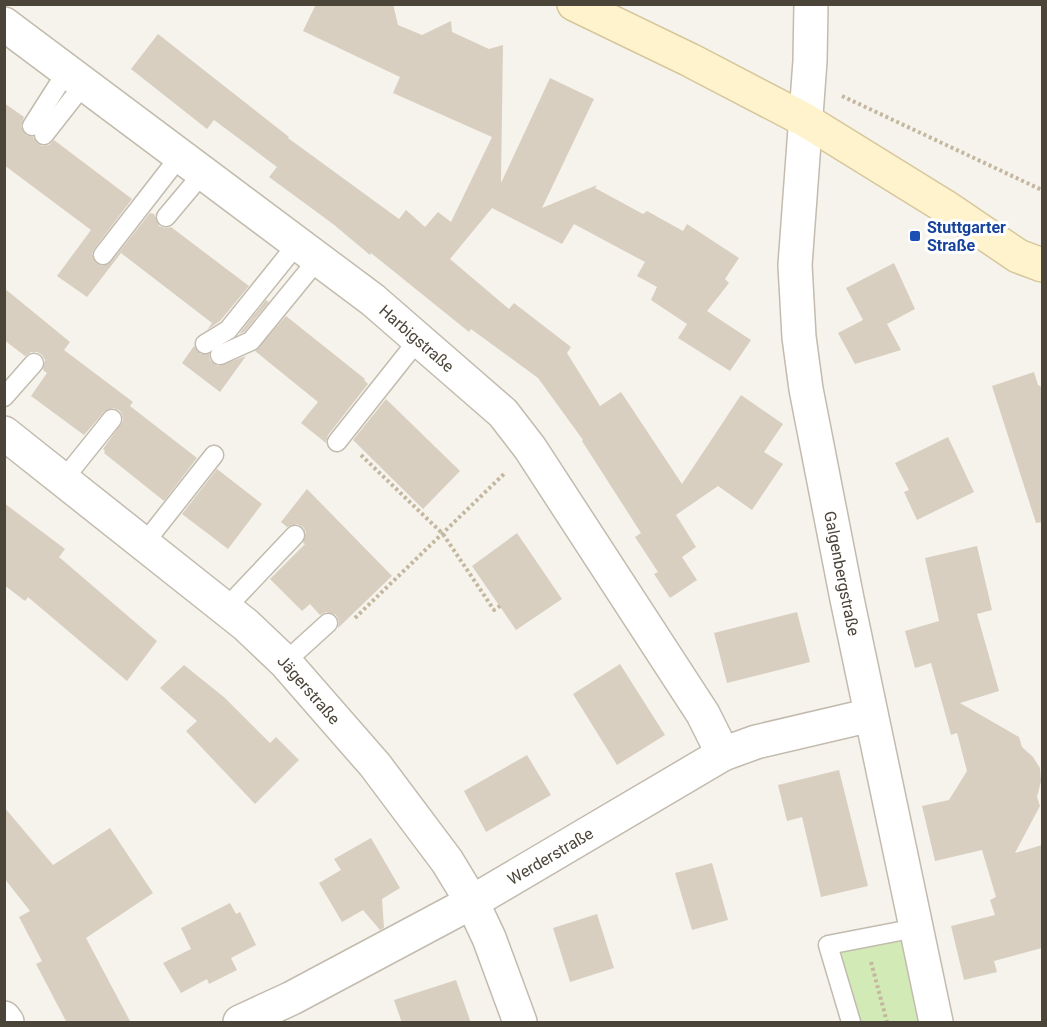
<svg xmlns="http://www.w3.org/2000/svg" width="1047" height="1027" font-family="Roboto,sans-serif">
<rect width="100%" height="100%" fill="#f6f3ec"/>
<!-- green -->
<path fill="#d2eab5" d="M 916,928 L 936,1022 L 851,1022 L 828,945 Z"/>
<!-- building -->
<g fill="#d8cfc1">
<path d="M 316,4 L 393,4 L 398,25 L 422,35 L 451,21 L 452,32 L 489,49 L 503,45 L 501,183 L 550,78 L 594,99 L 542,208 L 597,185 L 595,188 L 643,214 L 647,211 L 683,231 L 687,224 L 739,258 L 725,279 L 729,283 L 707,311 L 751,340 L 730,371 L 678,338 L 687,324 L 651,300 L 657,287 L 637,276 L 645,262 L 574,224 L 562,244 L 492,208 L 450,259 L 509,309 L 514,303 L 571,347 L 567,353 L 600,406 L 621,392 L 682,484 L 741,395 L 783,424 L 764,452 L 783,464 L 752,510 L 718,486 L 676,515 L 696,547 L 682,557 L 697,580 L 670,598 L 654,574 L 658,572 L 635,537 L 641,533 L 582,441 L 583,440 L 538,378 L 471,329 L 469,332 L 371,253 L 370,255 L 333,224 L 269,177 L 277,167 L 214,120 L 207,129 L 131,69 L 158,34 L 289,137 L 288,138 L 399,219 L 406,210 L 425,227 L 438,212 L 451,222 L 492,137 L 393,93 L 400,77 L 303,31 Z"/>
<path d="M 4,103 L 24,117 L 21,126 L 26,135 L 33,137 L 37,143 L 42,146 L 49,145 L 54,140 L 132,199 L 94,249 L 92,254 L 96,263 L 102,266 L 111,262 L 150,213 L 154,214 L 159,226 L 165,228 L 171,227 L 249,286 L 220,321 L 207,330 L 212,323 L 121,253 L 87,297 L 57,276 L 91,230 L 4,165 Z"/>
<path d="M 894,263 L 915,309 L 887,324 L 901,350 L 855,364 L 838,333 L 863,320 L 846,288 Z"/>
<path d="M 4,288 L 70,342 L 64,350 L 133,402 L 130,406 L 197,458 L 164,501 L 104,453 L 105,451 L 103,449 L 123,421 L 122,414 L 119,410 L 113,408 L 104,412 L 84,435 L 31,396 L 47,373 L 43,370 L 45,360 L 42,355 L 37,352 L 31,352 L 25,356 L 4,340 Z"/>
<path d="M 266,300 L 269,302 L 244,332 L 239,334 Z"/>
<path d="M 286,316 L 365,379 L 364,380 L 368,384 L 328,435 L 326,443 L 301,423 L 318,402 L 255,351 Z"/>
<path d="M 194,346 L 200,354 L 209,354 L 210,360 L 218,366 L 246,356 L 220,392 L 182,363 Z"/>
<path d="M 1034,372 L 1038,385 L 1042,387 L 1042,522 L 1036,523 L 992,386 Z"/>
<path d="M 386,399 L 460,471 L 423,509 L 353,440 Z"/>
<path d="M 948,437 L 974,492 L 917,520 L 904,492 L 909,490 L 895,463 Z"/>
<path d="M 217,469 L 262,504 L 228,549 L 182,514 Z"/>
<path d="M 307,489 L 392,576 L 338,628 L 339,621 L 336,615 L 326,612 L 320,615 L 310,604 L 302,611 L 270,579 L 305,544 L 303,543 L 306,532 L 303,527 L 297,524 L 287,527 L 281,522 Z"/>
<path d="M 4,503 L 65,549 L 59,557 L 157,641 L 127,681 L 28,597 L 25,601 L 4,585 Z"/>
<path d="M 517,533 L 562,599 L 516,630 L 472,566 Z"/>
<path d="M 977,546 L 992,610 L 977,614 L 999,691 L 960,703 L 1019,737 L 1022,747 L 1033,757 L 1040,768 L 1041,781 L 1037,797 L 1040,806 L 1015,853 L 1042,845 L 1042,948 L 994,961 L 997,972 L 964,980 L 951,926 L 995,915 L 990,900 L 996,897 L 982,850 L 935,861 L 922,806 L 949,800 L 967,771 L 957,733 L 951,735 L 931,663 L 915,668 L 905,631 L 939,621 L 925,558 Z"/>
<path d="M 797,612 L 810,662 L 727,683 L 714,633 Z"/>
<path d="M 620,664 L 665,735 L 617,765 L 573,694 Z"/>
<path d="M 184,665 L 225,698 L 270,743 L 276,737 L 299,760 L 255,804 L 186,731 L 197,721 L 160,688 Z"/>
<path d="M 527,755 L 551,795 L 486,832 L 464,791 Z"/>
<path d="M 839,770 L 868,886 L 821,897 L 802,817 L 787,821 L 778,785 Z"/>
<path d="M 4,807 L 53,865 L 110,828 L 153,893 L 86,938 L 131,1023 L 67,1023 L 36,964 L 42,961 L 19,917 L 30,911 L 4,878 Z"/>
<path d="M 371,838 L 400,888 L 382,899 L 384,928 L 380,930 L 363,910 L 342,922 L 319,883 L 341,870 L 334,859 Z"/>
<path d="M 712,863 L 728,920 L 692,930 L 675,873 Z"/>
<path d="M 230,903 L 236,914 L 240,912 L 256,945 L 231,958 L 237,970 L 209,984 L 207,979 L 181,993 L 163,963 L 191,949 L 181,928 Z"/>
<path d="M 597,914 L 614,968 L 570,982 L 553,928 Z"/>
<path d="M 456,980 L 471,1023 L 402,1023 L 394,1000 Z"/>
</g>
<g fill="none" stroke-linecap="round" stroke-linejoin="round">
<!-- lane casing -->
<g stroke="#c2bbae" stroke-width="21">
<g id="lane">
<path d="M 32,126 L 67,71"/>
<path d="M 44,135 L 84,84"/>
<path d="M 166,217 L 203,173"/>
<path d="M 103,255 L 180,156"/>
<path d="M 205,344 L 228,330 L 297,244"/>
<path d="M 220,355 L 251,341 L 318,259"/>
<path d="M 4,397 L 34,363"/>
<path d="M 337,442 L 418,340"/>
<path d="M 63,480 L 112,419"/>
<path d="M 143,545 L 214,455"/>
<path d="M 225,609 L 295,535"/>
<path d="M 285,662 L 328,623"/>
<path d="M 851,1022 L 828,945 L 916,928"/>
</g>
</g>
<!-- street casing -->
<g stroke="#c2bbae" stroke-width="36">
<g id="street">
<path id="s1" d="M 811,4 L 810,61 L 795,265 L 799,337 L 806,389 L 847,599 L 936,1022"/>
<path id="s2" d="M 4,24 L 373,300 L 503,413 L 530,448 L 703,714 L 723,754"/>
<path id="s3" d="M 4,433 L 246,625 L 285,662 L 375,765 L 447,861 L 472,902 L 489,938 L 520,1022"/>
<path d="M 4,1018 L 7,1022"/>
<path id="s4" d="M 240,1022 L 292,998 L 472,902 L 723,754 L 756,742 L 871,715"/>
</g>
</g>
<!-- secondary casing -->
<g stroke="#d6c79b" stroke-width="36">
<path id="secondary" d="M 574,4 L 690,60 L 805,120 L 944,206 L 1018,256 L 1042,265"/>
</g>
<!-- path -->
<g stroke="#c4b79f" stroke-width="4" stroke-dasharray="3 3" stroke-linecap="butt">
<path d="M 842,96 L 1042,190"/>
<path d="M 361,455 L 443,534 L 494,610 L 500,606"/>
<path d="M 355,618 L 505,473"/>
<path d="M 871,962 L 887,1022"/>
</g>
<!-- lane -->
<use href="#lane" stroke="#fff" stroke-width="18"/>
<!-- street -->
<use href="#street" stroke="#fff" stroke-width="33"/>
<!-- secondary -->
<use href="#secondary" stroke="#fff3cd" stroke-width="33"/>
</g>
<!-- markers -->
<rect fill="#1a4fb4" stroke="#fff" stroke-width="2" x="909" y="230" width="12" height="12" rx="3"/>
<g text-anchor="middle" stroke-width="6" stroke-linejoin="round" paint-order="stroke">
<!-- transit labels -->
<g font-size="16" font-weight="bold" fill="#164399" stroke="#fff" text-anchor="start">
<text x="927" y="233">Stuttgarter<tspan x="927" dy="18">Straße</tspan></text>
</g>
<!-- street labels -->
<g font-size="16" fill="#4b4439" stroke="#fff">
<text dy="6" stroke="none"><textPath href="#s2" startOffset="519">Harbigstraße</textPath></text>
<text dy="6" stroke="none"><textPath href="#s1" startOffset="574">Galgenbergstraße</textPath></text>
<text dy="6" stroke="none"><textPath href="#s3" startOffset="399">Jägerstraße</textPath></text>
<text dy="6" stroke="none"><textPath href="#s4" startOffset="352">Werderstraße</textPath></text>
</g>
</g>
<!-- border -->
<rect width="1047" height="1027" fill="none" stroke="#4b4439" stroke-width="12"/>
</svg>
